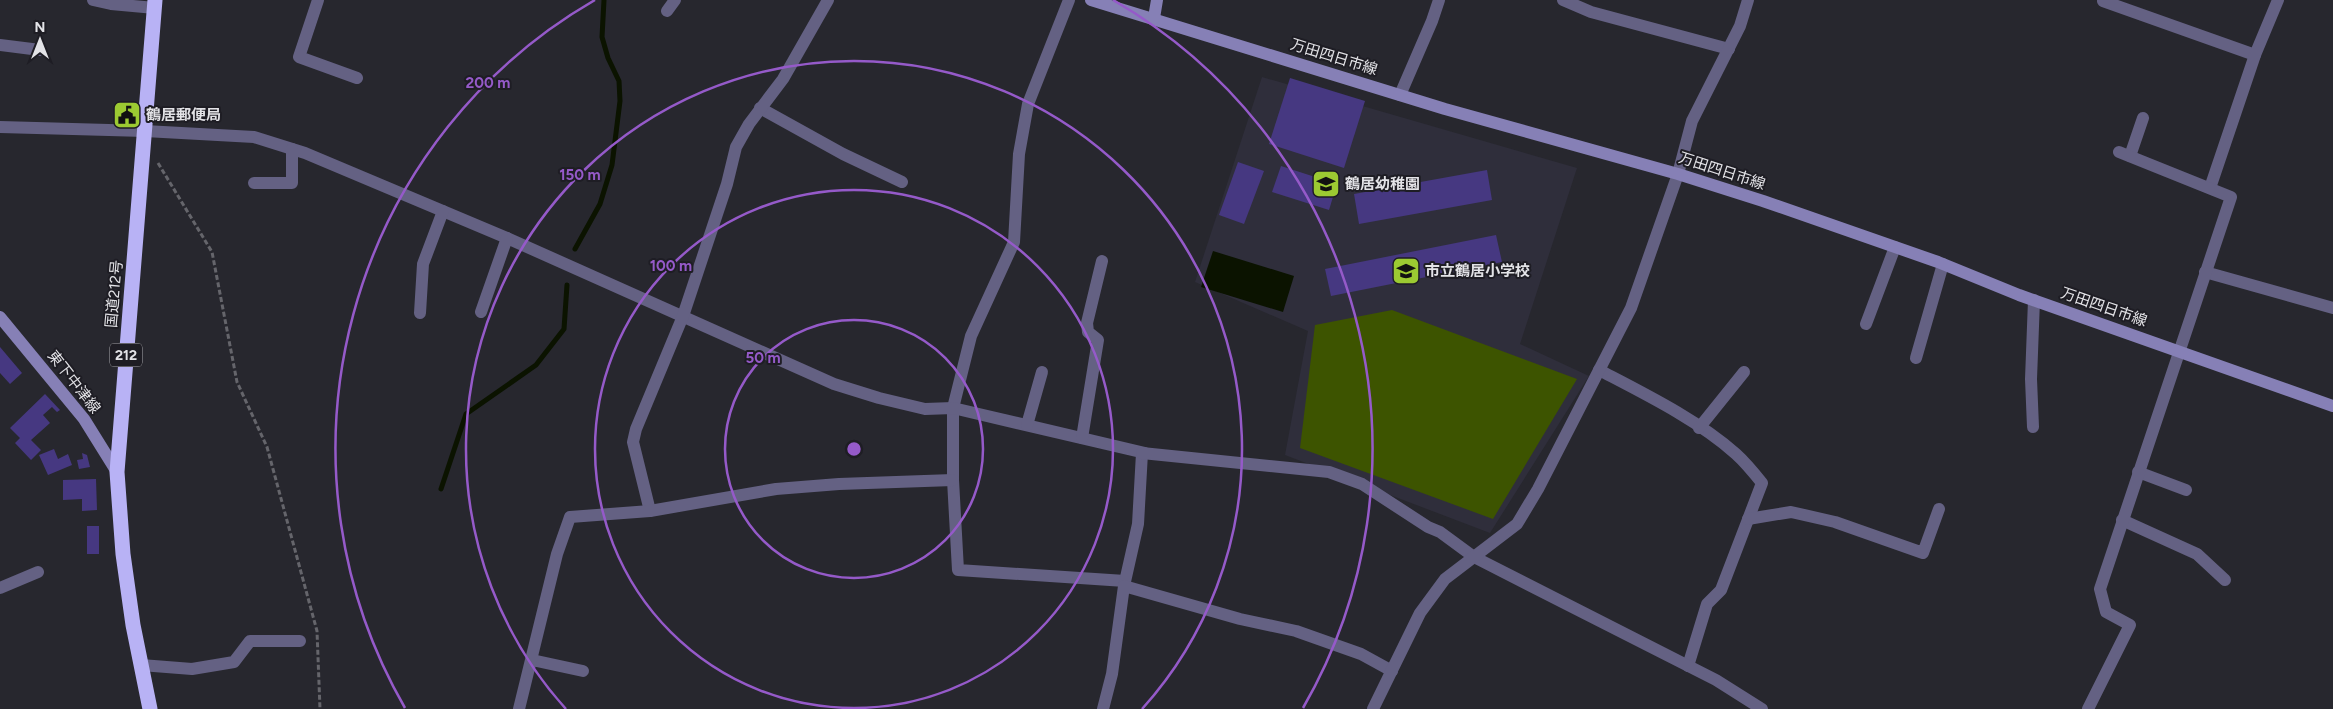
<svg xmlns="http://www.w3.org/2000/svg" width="2333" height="709" font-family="Figtree,'Noto Sans JP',sans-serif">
<rect width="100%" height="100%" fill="#27272e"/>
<!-- built -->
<path fill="#2f2e3b" d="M 1262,77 L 1577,168 L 1520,344 L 1589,376 L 1490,533 L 1285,455 L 1308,331 L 1195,282 Z"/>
<!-- green -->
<path fill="#3d5400" d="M 1392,310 L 1577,379 L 1493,519 L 1300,448 L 1315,325 Z"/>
<!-- water -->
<path fill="#0b1300" d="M 1213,251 L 1294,276 L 1283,312 L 1201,287 Z"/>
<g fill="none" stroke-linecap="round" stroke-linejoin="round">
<!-- stream -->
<g stroke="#0b1300" stroke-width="5">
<path d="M 575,249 L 600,204 L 612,165 L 620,101 L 619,81 L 608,58 L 602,37 L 604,0"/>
<path d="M 441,489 L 466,414 L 536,365 L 564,329 L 567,285"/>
</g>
</g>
<!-- building -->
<g fill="#463881">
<path d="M 1290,78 L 1365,101 L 1344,168 L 1269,144 Z"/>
<path d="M 1238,162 L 1264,171 L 1244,224 L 1219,215 Z"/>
<path d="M 1281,166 L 1337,184 L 1329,210 L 1272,192 Z"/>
<path d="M 1487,170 L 1492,200 L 1359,224 L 1354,194 Z"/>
<path d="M 1496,235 L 1502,262 L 1331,296 L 1325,269 Z"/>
<path d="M 0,347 L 22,373 L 10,384 L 0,373 Z"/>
<path d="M 45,394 L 60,410 L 57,412 L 52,407 L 43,415 L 50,423 L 31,440 L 41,450 L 31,460 L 15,443 L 20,438 L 10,428 Z"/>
<path d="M 54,449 L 58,459 L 68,454 L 72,465 L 48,475 L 39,455 Z"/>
<path d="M 82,453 L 87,455 L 90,467 L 79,469 L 77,460 L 83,459 Z"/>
<path d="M 96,479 L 97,510 L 82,511 L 82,499 L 63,500 L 63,480 Z"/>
<rect x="87" y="526" width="12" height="28"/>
</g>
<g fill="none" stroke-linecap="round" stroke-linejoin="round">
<!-- path -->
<path stroke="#65656b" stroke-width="3" stroke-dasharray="5 2.5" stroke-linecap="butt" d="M 158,163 L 212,252 L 237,382 L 267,447 L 317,631 L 320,709"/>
<!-- street -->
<g stroke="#646183" stroke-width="12">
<path d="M 93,0 L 111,4 L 155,8"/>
<path d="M 318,0 L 299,57 L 357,78"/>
<path d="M 1069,0 L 1028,104 L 1019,154 L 1014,242 L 971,336 L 953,408 L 953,480 L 958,570 L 1125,581"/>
<path d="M 1563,0 L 1591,12 L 1729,49"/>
<path d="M 2103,1 L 2255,55"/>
<path d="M 667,11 L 675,0"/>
<path d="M 0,45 L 40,50"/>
<path d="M 1400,95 L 1432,21 L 1439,0"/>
<path d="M 760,108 L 843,154 L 902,182"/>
<path d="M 0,127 L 145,131 L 254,137 L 305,153 L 507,238 L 834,384 L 879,398 L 925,409 L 953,408 L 1145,453 L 1142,453 L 1138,524 L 1124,586"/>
<path d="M 2130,156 L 2143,118"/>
<path d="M 254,183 L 292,183 L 292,149"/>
<path d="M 2210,188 L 2255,55 L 2278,0"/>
<path d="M 2205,272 L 2333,308"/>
<path d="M 481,312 L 507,238"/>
<path d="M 420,313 L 423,264 L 443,211"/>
<path d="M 1866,324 L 1895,247"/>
<path d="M 1916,358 L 1943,264"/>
<path d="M 1599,370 C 1645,394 1698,420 1736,454 C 1746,463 1754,473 1762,483 L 1721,590 L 1707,604 L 1688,666"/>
<path d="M 1027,425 L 1042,372"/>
<path d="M 2033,427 L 2031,379 L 2034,300"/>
<path d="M 1699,428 L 1744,372"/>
<path d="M 1082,438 L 1098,340 L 1088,332 L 1087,323 L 1102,261"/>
<path d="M 1142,453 L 1329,472 L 1362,484 L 1428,527 L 1440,532 L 1474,557 L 1716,680 L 1762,709"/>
<path d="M 2138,472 L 2186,490"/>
<path d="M 650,511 L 633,442 L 636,429 L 683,316 L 727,184 L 736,147 L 749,124 L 783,79 L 828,0"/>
<path d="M 1748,519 L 1791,512 L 1835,522 L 1923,553 L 1939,509"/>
<path d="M 2122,520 L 2197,554 L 2225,580"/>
<path d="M 0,588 L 38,572"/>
<path d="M 532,660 L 583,671"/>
<path d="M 141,665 L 192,669 L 234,662 L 250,641 L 300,641"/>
<path d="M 519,709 L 557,554 L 570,517 L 650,511 L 776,489 L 839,484 L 953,480"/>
<path d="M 1103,709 L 1112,674 L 1124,586 L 1240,619 L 1296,631 L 1361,654 L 1392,671"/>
<path d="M 1373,709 L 1420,613 L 1445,579 L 1517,524 L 1538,489 L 1631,308 L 1678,174 L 1692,121 L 1740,26 L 1748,0"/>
<path d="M 2088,709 L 2130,625 L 2106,612 L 2100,589 L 2231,197 L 2119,152"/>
</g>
<!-- secondary -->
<g stroke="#8680b6" stroke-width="12">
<path d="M 1091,0 L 1445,109 L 1678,174 L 1763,201 L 1938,262 L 2019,295 L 2333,406"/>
<path d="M 1154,18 L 1157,0"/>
<path d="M 0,317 L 84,419 L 117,472"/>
</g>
<!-- highway -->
<path stroke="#b8b2f5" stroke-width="15" d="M 150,709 L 133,625 L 123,554 L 117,472 L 155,0"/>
</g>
<!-- distance rings -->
<g fill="none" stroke="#955ac9" stroke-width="2.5">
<circle cx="854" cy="449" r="129"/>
<circle cx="854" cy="449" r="259"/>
<path d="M566 709A388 388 0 1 1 1142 709"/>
<path d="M405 708A518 518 0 0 1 595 0M1113 0A518 518 0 0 1 1303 708"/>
</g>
<!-- icons -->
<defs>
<g id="civic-square" transform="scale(1.4375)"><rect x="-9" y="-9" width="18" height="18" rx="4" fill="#9cca32" stroke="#1e1d24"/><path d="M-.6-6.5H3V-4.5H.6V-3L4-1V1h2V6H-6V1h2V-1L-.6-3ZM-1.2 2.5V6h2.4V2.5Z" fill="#111"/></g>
<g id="school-square" transform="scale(1.4375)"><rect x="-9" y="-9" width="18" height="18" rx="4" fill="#9cca32" stroke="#1e1d24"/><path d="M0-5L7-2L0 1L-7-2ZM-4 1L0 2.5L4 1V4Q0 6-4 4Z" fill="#111"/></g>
</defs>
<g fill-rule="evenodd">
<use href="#civic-square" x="127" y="115"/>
<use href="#school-square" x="1326" y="184"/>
<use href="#school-square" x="1406" y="271"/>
</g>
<g text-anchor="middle" stroke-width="4" stroke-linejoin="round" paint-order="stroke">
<!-- shield labels -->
<rect fill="#1e1d24" stroke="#a8a8ac" stroke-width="1" x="110" y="343.5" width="32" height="23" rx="4"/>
<g font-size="14" font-weight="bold" fill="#e3e3e7">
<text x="126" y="360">212</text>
</g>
<!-- street labels -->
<g font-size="15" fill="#e3e3e7" stroke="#1e1d24">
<text transform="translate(1334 57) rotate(17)" y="5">万田四日市線</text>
<text transform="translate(1722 171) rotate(18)" y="5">万田四日市線</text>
<text transform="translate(114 294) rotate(-85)" y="5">国道212号</text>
<text transform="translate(2104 307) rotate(19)" y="5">万田四日市線</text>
<text transform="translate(74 382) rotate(52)" y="5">東下中津線</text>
</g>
<!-- poi labels -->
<g font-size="15" font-weight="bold" fill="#e3e3e7" stroke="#1e1d24" text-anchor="start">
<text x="146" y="120">鶴居郵便局</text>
<text x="1345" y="189">鶴居幼稚園</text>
<text x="1425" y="276">市立鶴居小学校</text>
</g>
</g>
<circle cx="854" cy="449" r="8" fill="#955ac9" stroke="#1e1d24" stroke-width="2.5"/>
<g font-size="15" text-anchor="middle" font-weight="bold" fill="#955ac9" stroke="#1e1d24" stroke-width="4" stroke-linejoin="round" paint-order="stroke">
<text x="488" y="88">200 m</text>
<text x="580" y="180">150 m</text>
<text x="671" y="271">100 m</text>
<text x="763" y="363">50 m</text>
</g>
<!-- north arrow -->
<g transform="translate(40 40)" stroke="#1e1d24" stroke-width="4" paint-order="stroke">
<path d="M0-4L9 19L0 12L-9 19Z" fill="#e3e3e7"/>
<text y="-8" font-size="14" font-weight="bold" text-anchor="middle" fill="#e3e3e7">N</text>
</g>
</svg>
